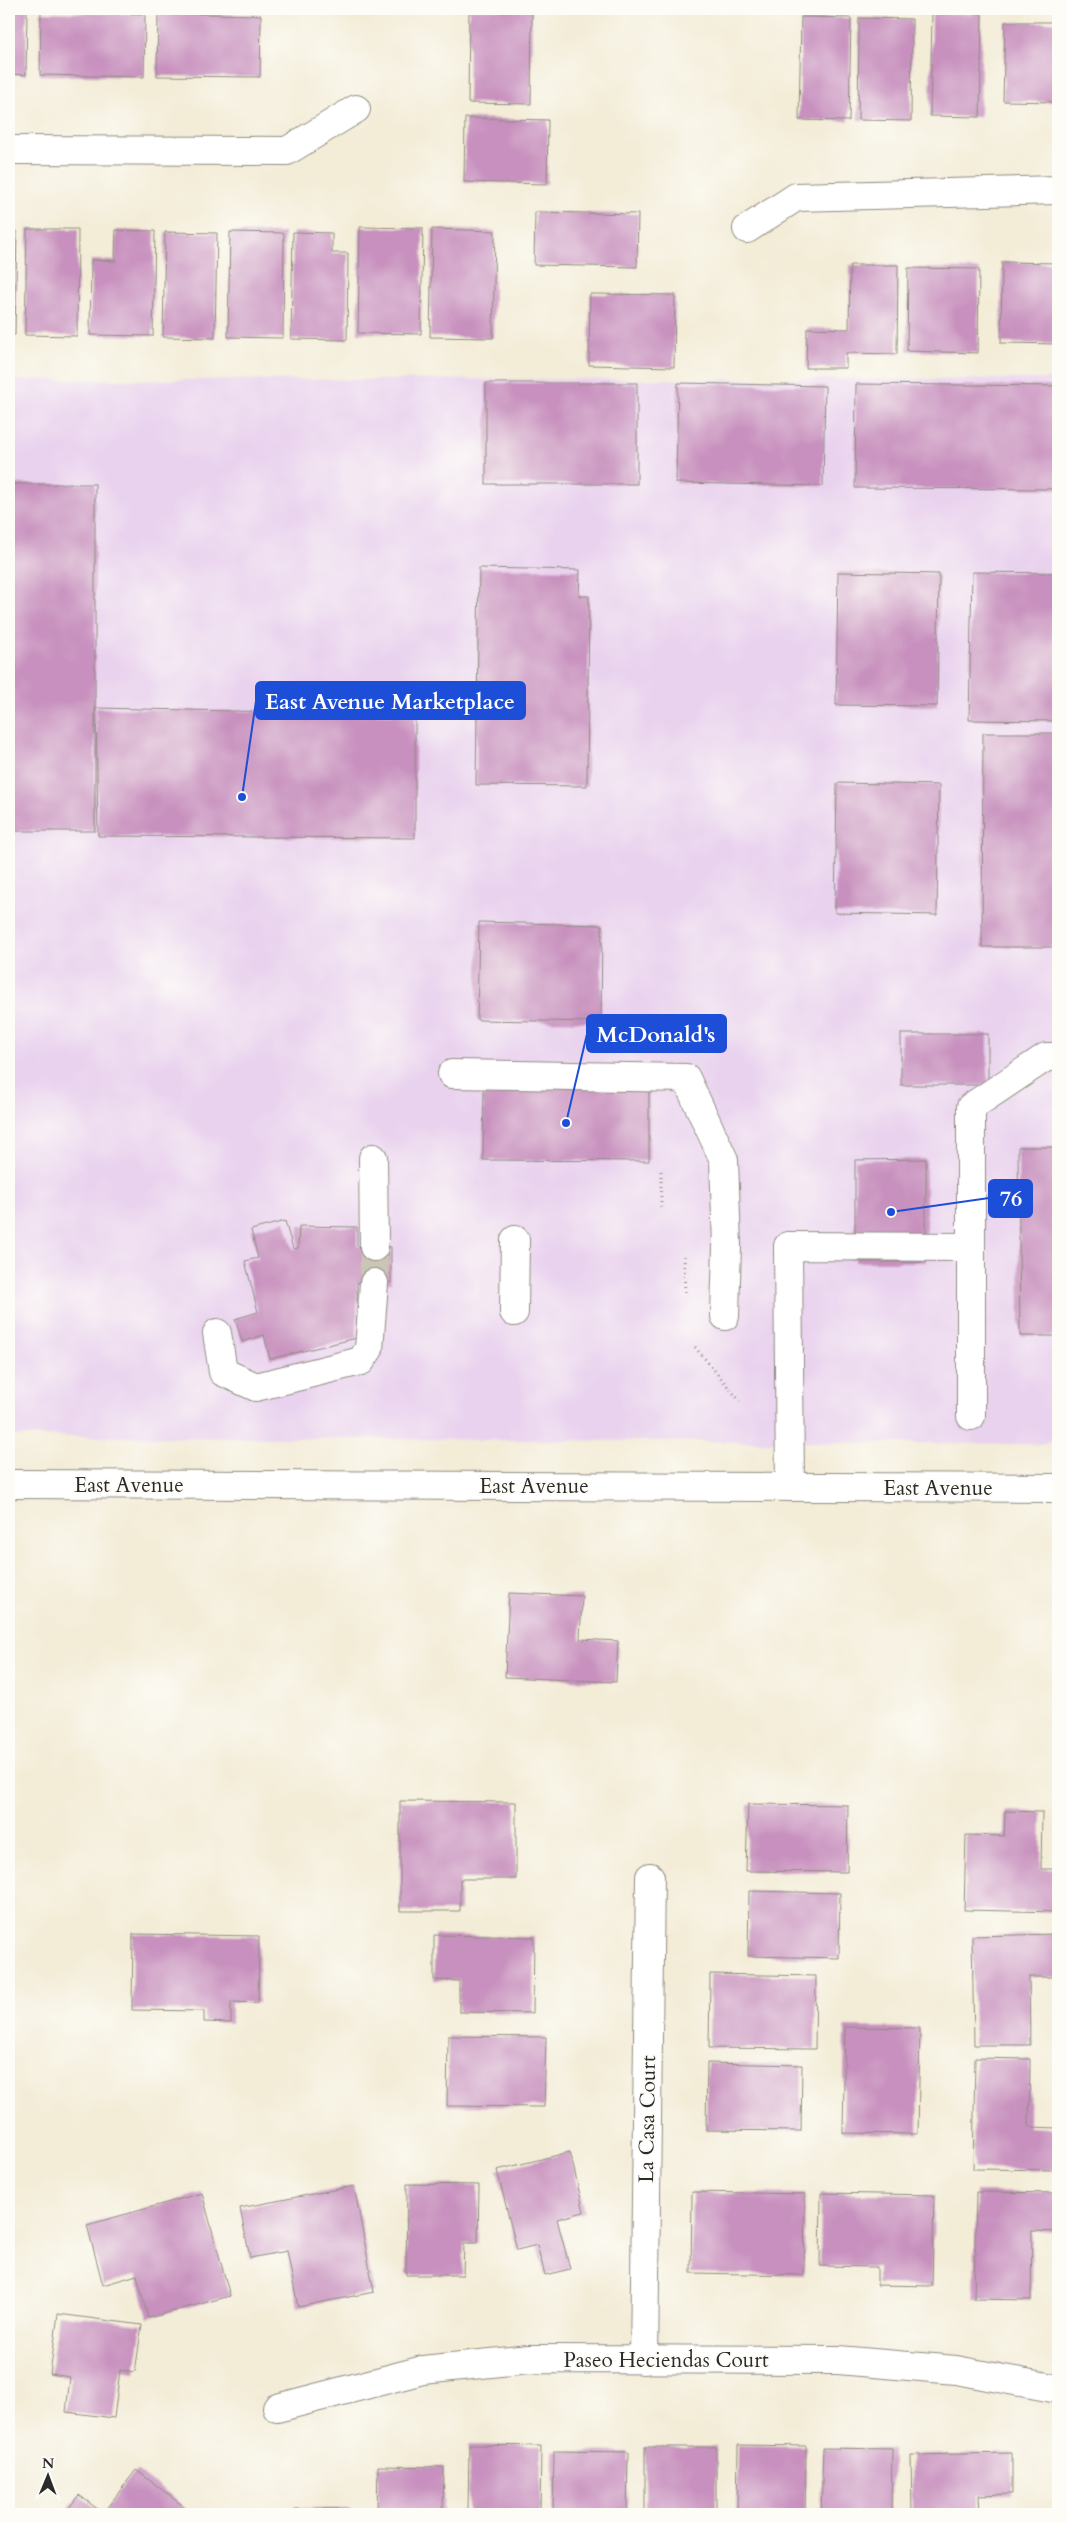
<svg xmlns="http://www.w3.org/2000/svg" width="1067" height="2523" font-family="Cardo,serif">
<rect width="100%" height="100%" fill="#fdfcf7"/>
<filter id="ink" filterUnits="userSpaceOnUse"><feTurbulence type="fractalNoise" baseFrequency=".02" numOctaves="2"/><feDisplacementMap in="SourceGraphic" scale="10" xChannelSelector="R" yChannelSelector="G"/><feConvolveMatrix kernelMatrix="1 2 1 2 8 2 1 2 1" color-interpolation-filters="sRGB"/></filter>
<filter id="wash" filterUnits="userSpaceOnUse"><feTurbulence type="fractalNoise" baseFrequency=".0096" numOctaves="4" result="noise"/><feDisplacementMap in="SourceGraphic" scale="20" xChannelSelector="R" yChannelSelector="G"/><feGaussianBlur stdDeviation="1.12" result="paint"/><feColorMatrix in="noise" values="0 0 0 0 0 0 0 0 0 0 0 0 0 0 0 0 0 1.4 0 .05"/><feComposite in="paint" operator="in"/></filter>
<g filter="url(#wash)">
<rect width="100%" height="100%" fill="#f3ecd7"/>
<!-- built -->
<path fill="#e9d2ee" d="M 1058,379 L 1058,1437 L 1043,1444 L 9,1436 L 9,380 Z"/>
<g id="blocks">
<!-- building -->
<g fill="#c790be">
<path d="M 9,9 L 27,9 L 26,75 L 9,74 Z"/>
<path d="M 469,9 L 532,9 L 531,104 L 468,103 Z"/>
<path d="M 41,12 L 145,14 L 144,77 L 40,75 Z"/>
<path d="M 158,13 L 261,15 L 260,77 L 157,76 Z"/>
<path d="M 932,13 L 982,14 L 980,117 L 930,116 Z"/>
<path d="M 801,17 L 851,18 L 849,121 L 799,120 Z"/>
<path d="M 859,18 L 912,19 L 911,121 L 858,120 Z"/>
<path d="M 1005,22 L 1058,22 L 1058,102 L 1003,101 Z"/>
<path d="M 465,118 L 548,120 L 547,184 L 464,182 Z"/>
<path d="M 535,212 L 638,214 L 637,267 L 534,265 Z"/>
<path d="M 360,227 L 423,228 L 421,334 L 358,333 Z"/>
<path d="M 27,229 L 78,229 L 77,336 L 25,335 Z"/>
<path d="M 432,229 L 495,231 L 493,338 L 430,337 Z"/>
<path d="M 116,230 L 155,231 L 153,336 L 90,335 L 91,260 L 115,261 Z"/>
<path d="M 9,231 L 17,231 L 15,335 L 9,334 Z"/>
<path d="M 165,232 L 217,233 L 215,338 L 163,337 Z"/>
<path d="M 230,232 L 284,233 L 283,338 L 228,337 Z"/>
<path d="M 293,232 L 332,233 L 332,253 L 348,253 L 347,340 L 291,339 Z"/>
<path d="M 1002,262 L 1058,263 L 1058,344 L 1001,343 Z"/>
<path d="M 850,265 L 898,265 L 897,354 L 846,353 L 846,368 L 806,368 L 807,328 L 849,329 Z"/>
<path d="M 908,268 L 979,269 L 978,353 L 907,351 Z"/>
<path d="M 590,294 L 675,295 L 674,367 L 589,365 Z"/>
<rect x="486" y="383" width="151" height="101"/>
<path d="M 678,383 L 825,386 L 823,486 L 676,483 Z"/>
<path d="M 856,384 L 1058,386 L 1058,489 L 855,488 Z"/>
<rect x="9" y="484" width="86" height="347"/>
<path d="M 479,568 L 580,570 L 579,596 L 589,596 L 587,786 L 476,785 Z"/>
<path d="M 838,572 L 939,574 L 937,706 L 836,705 Z"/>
<path d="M 972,572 L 1058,573 L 1058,721 L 969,720 Z"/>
<path d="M 96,708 L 415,715 L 415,838 L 98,836 Z"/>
<path d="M 983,733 L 1058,733 L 1058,947 L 982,947 Z"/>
<path d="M 837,783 L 939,785 L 937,915 L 835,913 Z"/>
<path d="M 479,922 L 602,925 L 601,1022 L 477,1020 Z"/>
<rect x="901" y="1034" width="87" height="51"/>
<path d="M 484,1085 L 649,1086 L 649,1161 L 483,1160 Z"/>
<path d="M 1018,1147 L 1058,1147 L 1058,1336 L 1020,1336 Z"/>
<path d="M 926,1159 L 926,1262 L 855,1262 L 855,1160 Z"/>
<path d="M 285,1221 L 293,1249 L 298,1248 L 299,1226 L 357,1227 L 357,1246 L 391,1247 L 391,1283 L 357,1283 L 357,1338 L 270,1359 L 264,1335 L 242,1342 L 235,1319 L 258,1312 L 245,1261 L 258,1258 L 251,1230 Z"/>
<path d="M 509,1593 L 582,1596 L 580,1639 L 618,1641 L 616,1682 L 505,1677 Z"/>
<path d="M 400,1801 L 516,1802 L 516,1879 L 460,1879 L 460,1911 L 400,1911 Z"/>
<path d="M 748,1804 L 848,1805 L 847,1872 L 746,1871 Z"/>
<path d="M 1005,1811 L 1042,1812 L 1041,1869 L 1058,1869 L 1058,1912 L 964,1910 L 966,1835 L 1004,1836 Z"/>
<path d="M 749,1891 L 840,1893 L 839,1958 L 748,1956 Z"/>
<path d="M 133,1934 L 259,1936 L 258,2003 L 231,2002 L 231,2023 L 204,2022 L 204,2011 L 132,2010 Z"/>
<path d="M 1058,1934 L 1058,1977 L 1029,1977 L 1030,2045 L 974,2045 L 972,1936 Z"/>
<path d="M 434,1935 L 534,1937 L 533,2013 L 459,2012 L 459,1981 L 434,1980 Z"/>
<path d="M 710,1974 L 816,1976 L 815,2049 L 709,2048 Z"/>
<path d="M 845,2027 L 920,2028 L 918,2134 L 843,2133 Z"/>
<path d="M 448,2036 L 546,2037 L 544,2107 L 447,2106 Z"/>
<path d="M 975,2058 L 1030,2059 L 1029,2127 L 1058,2128 L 1058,2170 L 973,2169 Z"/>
<path d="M 707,2063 L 802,2065 L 801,2131 L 706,2130 Z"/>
<path d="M 570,2152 L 584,2212 L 557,2219 L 570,2269 L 545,2275 L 537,2245 L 517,2250 L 497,2170 Z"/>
<path d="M 407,2184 L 479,2185 L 478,2243 L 464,2243 L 463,2275 L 406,2275 Z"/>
<path d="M 354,2186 L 374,2292 L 298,2307 L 287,2251 L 250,2258 L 240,2208 Z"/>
<path d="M 692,2192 L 805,2194 L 804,2275 L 691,2273 Z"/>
<path d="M 976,2192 L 1058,2193 L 1058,2232 L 1032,2231 L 1031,2300 L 974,2299 Z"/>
<path d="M 202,2193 L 230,2296 L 148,2318 L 137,2275 L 103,2285 L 87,2225 Z"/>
<path d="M 821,2193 L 934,2195 L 932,2286 L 877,2285 L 877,2267 L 820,2266 Z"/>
<path d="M 58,2314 L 142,2325 L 135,2372 L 120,2370 L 114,2418 L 66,2412 L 70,2377 L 50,2374 Z"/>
<path d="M 469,2445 L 541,2446 L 540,2514 L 468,2514 Z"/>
<path d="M 738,2445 L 806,2446 L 805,2514 L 737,2514 Z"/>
<rect x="645" y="2447" width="71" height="67"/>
<path d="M 823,2448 L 892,2449 L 891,2514 L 821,2514 Z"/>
<path d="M 554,2451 L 628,2452 L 627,2514 L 553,2514 Z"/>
<path d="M 1012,2453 L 1012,2494 L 979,2495 L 980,2514 L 912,2514 L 911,2455 Z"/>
<path d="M 378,2466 L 444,2467 L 443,2514 L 377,2514 Z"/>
<path d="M 136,2470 L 194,2514 L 64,2514 L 79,2495 L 103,2513 Z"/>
<rect x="295" y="2509" width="55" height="5"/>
</g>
</g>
</g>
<g filter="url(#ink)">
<use href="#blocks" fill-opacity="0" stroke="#8f8c81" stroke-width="1"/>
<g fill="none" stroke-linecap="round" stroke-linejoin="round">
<!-- minor-tunnel -->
<path stroke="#cbc5b5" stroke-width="28" stroke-dasharray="28 14" stroke-linecap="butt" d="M 374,1247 L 374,1283"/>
<!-- minor casing -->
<g stroke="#8f8c81" stroke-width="30">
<g id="minor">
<path d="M 9,150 L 287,151 L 356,109"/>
<path d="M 747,229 L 796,197 L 1058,190"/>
<path d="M 452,1074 L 686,1078 L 724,1160 L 727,1245 L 725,1316"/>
<path d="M 373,1158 L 374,1247"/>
<path d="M 514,1312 L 515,1240"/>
<path d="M 217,1333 L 223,1372 L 256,1387 L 361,1361 L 369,1349 L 374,1283"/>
<path d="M 971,1416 L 971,1247"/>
<path d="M 790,1487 L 788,1246 L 971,1247 L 971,1107 L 1046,1057 L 1058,1057"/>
<path d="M 644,2360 L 650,1877"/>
<path d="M 277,2408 L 423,2370 L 529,2359 L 838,2360 L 956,2370 L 1058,2389"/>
</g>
</g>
<!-- major casing -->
<g stroke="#8f8c81" stroke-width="30">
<path id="major" d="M 9,1484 L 1058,1488"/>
</g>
<!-- path -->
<g stroke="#8f8c81" stroke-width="3" stroke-dasharray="1 4" stroke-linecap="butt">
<path d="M 661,1171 L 661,1208"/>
<path d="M 684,1256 L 685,1293"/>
<path d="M 695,1347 L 740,1401"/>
</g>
<!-- minor -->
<use href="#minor" stroke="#fff" stroke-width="28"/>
<!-- major -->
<use href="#major" stroke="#fff" stroke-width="28"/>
</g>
</g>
<g text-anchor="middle" stroke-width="4" stroke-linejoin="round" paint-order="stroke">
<!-- street labels -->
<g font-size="21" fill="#2b2b2b" stroke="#fdfcf7">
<text x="129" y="1492">East Avenue</text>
<text x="534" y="1493">East Avenue</text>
<text x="938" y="1495">East Avenue</text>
<text transform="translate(647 2119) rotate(-89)" y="7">La Casa Court</text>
<text x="666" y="2367">Paseo Heciendas Court</text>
</g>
</g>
<!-- callouts -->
<path fill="none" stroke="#1d4ed8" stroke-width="2" d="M242 797L256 701M566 1123L587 1034M891 1212L989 1198"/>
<g fill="#1d4ed8" stroke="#fdfcf7" stroke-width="2">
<circle cx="242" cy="797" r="5"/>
<circle cx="566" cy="1123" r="5"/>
<circle cx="891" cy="1212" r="5"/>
</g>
<g fill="#1d4ed8" stroke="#1d4ed8" stroke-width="2">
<rect x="256" y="682" width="269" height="37" rx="5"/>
<rect x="587" y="1015" width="139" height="37" rx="5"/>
<rect x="989" y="1180" width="43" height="37" rx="5"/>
</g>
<g font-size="22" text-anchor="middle" font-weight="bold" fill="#fff">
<text x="390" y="709">East Avenue Marketplace</text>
<text x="656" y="1042">McDonald's</text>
<text x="1011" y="1206">76</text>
</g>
<!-- margin -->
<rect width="1067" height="2523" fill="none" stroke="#fdfcf7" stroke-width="30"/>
<!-- north arrow -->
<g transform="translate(48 2476) rotate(1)" stroke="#fdfcf7" stroke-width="4" paint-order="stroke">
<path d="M0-4L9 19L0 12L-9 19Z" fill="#2b2b2b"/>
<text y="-8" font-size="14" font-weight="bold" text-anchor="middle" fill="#2b2b2b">N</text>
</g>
</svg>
